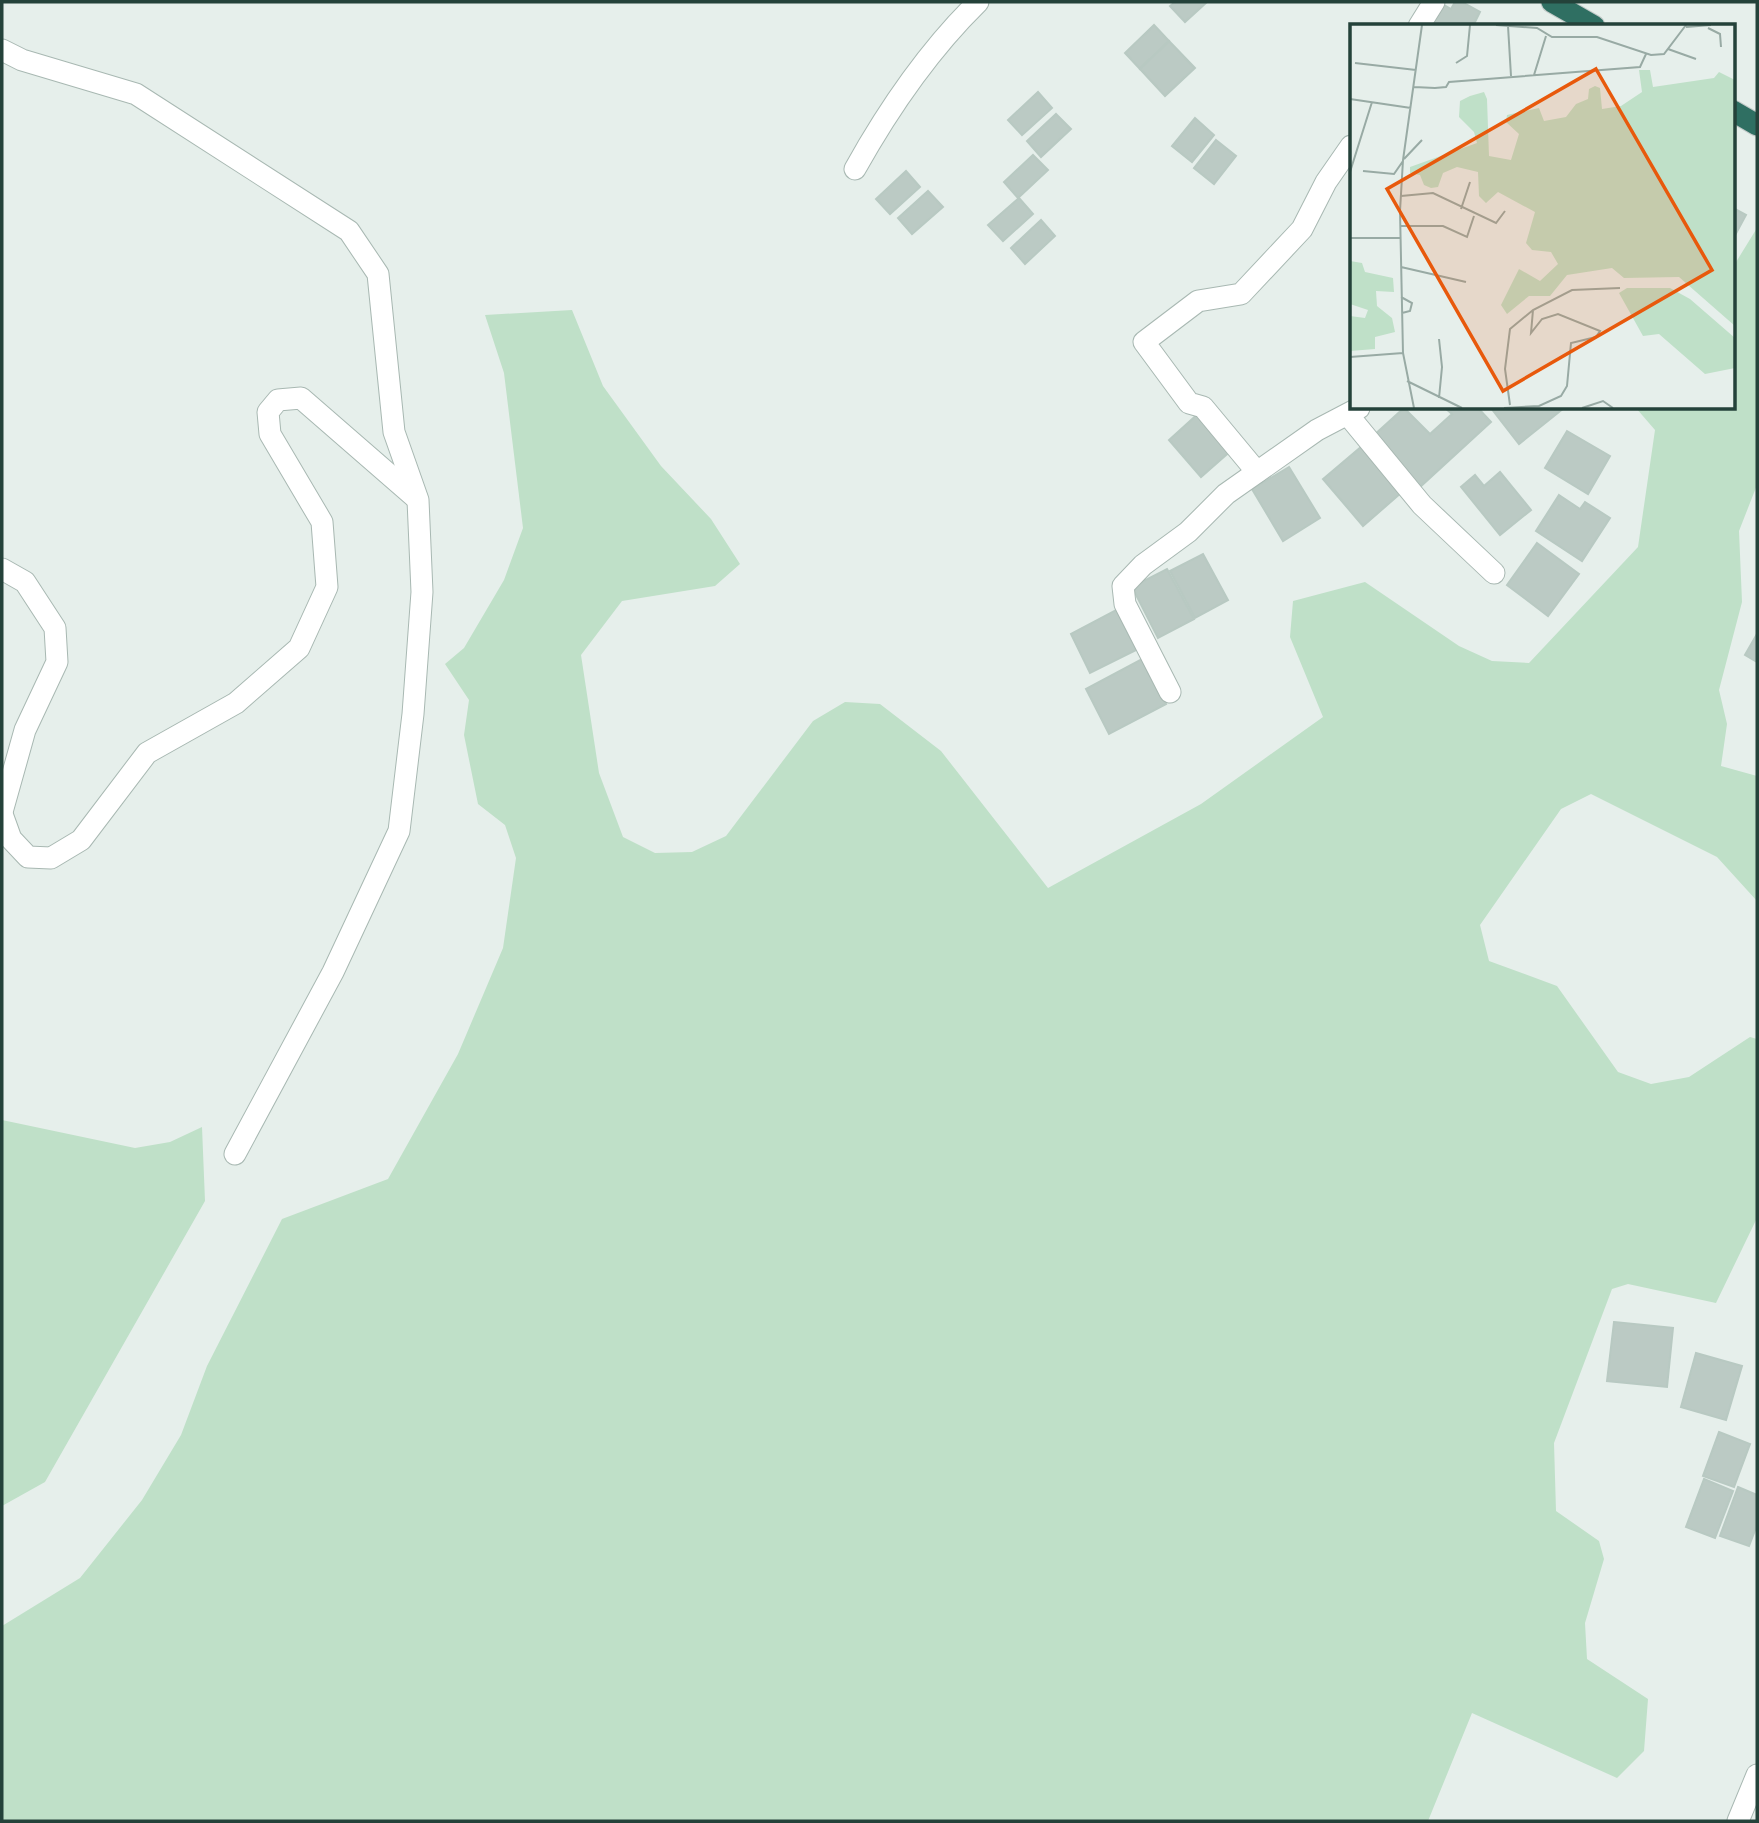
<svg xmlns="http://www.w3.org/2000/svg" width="1759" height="1823" font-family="'Golos Text',sans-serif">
<rect width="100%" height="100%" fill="#e6efeb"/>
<!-- green -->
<g fill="#bfe0c8">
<path d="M 1757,228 L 1757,485 L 1739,531 L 1742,602 L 1719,690 L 1727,724 L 1721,766 L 1757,776 L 1757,901 L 1717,857 L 1591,794 L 1561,809 L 1480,925 L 1489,961 L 1557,986 L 1618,1072 L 1651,1084 L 1689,1077 L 1750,1037 L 1757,1039 L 1757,1218 L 1716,1303 L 1628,1284 L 1612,1289 L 1554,1443 L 1556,1511 L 1599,1541 L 1604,1559 L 1585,1623 L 1587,1659 L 1648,1699 L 1644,1751 L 1617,1778 L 1472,1713 L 1428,1821 L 2,1821 L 2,1626 L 80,1578 L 142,1500 L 181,1435 L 207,1366 L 282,1219 L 388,1179 L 458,1054 L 503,948 L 516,858 L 505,825 L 478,804 L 464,735 L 469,700 L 445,664 L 464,648 L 504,580 L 523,528 L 504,373 L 485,315 L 572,310 L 603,386 L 661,466 L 711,519 L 740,564 L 715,586 L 622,601 L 581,655 L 599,773 L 623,837 L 655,853 L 692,852 L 726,836 L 813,721 L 845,702 L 880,704 L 941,751 L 1048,888 L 1201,804 L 1323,717 L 1290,637 L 1293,601 L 1365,582 L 1459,646 L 1492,661 L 1529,663 L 1638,547 L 1655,430 L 1636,408 L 1733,408 L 1733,267 Z"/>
<path d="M 2,1120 L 135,1148 L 170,1142 L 202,1127 L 205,1201 L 45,1482 L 2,1506 Z"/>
</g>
<!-- building -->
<g fill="#bbcac4" stroke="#b8c9c2" stroke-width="2">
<path d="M 1175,2 L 1207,2 L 1185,22 L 1170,6 Z"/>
<path d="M 1439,2 L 1451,9 L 1455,2 L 1462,2 L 1480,12 L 1473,26 L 1425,26 Z"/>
<path d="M 1154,25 L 1169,41 L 1140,69 L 1125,53 Z"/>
<path d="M 1169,41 L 1195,68 L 1165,96 L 1140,69 Z"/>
<path d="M 1038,92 L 1052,108 L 1022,135 L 1008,120 Z"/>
<path d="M 1056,114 L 1071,129 L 1041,157 L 1027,141 Z"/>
<path d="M 1195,118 L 1214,135 L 1192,162 L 1172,146 Z"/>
<path d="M 1216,140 L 1236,156 L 1214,184 L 1194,168 Z"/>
<path d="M 1033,155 L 1048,170 L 1018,198 L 1004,182 Z"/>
<path d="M 906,171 L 920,187 L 890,214 L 876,199 Z"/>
<path d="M 928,191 L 943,207 L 912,234 L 898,218 Z"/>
<path d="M 1019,198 L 1033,214 L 1003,241 L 988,225 Z"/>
<path d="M 1733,208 L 1746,215 L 1733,239 Z"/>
<path d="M 1041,220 L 1055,236 L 1025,264 L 1011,248 Z"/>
<path d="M 1404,408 L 1430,434 L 1452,414 L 1445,408 L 1478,408 L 1491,422 L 1420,487 L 1373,436 Z"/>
<path d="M 1491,408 L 1564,408 L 1519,444 Z"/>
<path d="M 1200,412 L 1233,449 L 1201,477 L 1169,440 Z"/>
<path d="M 1567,431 L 1610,456 L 1588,494 L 1545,468 Z"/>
<path d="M 1361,447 L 1401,493 L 1363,526 L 1323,479 Z"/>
<path d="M 1289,467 L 1320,518 L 1283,541 L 1252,489 Z"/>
<path d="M 1500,472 L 1531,510 L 1500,535 L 1461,487 L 1475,475 L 1484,486 Z"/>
<path d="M 1559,495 L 1580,509 L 1585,502 L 1610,518 L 1582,561 L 1536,531 Z"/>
<path d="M 1537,543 L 1579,574 L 1548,616 L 1507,585 Z"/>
<path d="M 1203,554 L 1228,600 L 1195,618 L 1170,571 Z"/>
<path d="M 1167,569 L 1194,619 L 1158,638 L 1132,587 Z"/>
<path d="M 1118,609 L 1138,649 L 1090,673 L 1071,634 Z"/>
<path d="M 1757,634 L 1757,662 L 1745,655 Z"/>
<path d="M 1142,659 L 1166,704 L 1109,734 L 1086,689 Z"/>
<path d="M 1614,1322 L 1673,1328 L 1667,1387 L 1607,1381 Z"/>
<path d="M 1696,1353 L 1742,1366 L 1726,1420 L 1681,1407 Z"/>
<path d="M 1719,1432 L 1750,1444 L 1734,1487 L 1703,1476 Z"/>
<path d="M 1704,1479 L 1733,1491 L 1715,1538 L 1686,1527 Z"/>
<path d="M 1738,1487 L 1757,1495 L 1757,1525 L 1749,1546 L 1720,1536 Z"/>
</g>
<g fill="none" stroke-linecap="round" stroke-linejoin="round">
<!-- minor casing -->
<g stroke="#a8b8b2" stroke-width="23">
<g id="minor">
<path d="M 1419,26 L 1434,2"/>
<path d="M 2,50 L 22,60 L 136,94 L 349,231 L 378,274 L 394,432 L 418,500 L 422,592 L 413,714 L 399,831 L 333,972 L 235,1154"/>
<path d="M 855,169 C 889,108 928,51 978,2"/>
<path d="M 1348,415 L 1422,505 L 1494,573"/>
<path d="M 1257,472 L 1203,407 L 1189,403 L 1144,342 L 1198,301 L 1241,294 L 1302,229 L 1326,182 L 1351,146"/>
<path d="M 2,569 L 25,582 L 55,628 L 57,662 L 25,730 L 2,812"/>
<path d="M 1170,692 L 1125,604 L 1123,586 L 1143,565 L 1188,532 L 1226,494 L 1317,430 L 1359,408"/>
<path d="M 2,814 L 11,839 L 28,857 L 51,858 L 81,840 L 147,753 L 236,703 L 299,648 L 327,587 L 322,522 L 270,434 L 268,412 L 278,400 L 301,398 L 416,498"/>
<path d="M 1738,1821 L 1757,1775"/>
</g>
</g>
<!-- highway casing -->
<g stroke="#c2cac8" stroke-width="23">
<g id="highway">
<path d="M 1552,2 L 1594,26"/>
<path d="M 1733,111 L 1757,125"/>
</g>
</g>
<!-- minor -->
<use href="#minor" stroke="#fff" stroke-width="21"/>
<!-- highway -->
<use href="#highway" stroke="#2f6f62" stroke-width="21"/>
</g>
<!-- overview -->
<g transform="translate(1350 24)">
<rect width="385" height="385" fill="#e6efeb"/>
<path d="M 289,46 L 300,46 L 303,63 L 364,54 L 369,48 L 385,56 L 385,302 L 329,253 L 274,254 L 262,244 L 217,251 L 200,272 L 179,272 L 157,290 L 151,281 L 169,245 L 190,257 L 208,240 L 201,228 L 182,226 L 176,219 L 185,188 L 148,168 L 136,179 L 129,172 L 128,148 L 107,143 L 93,149 L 88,163 L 81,164 L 74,161 L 70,151 L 60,149 L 60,143 L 127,119 L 124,108 L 109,93 L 110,77 L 120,72 L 134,68 L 137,75 L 139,132 L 161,136 L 169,110 L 156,98 L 157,91 L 189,84 L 194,97 L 216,93 L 226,80 L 238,75 L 239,65 L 245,62 L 250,64 L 252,85 L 271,82 L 292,68 ZM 0,237 L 12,239 L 15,248 L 43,254 L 44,268 L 26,267 L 27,282 L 42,294 L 45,308 L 25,313 L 25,325 L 0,327 L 0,292 L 15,294 L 18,286 L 0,280 ZM 277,264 L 320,264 L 340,275 L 385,314 L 385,344 L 355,350 L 309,310 L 293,312 L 269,269 Z" fill="#bfe0c8"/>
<path fill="none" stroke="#98aaa4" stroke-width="2" d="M 146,1 L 187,4 L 202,13 L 247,13 L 301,31 L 314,30 L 336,1M 158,2 L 161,52M 336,3 L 361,1M 358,4 L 370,10 L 371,23M 318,25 L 346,35M 5,39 L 66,46M 106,39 L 117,32 L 120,1M 184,51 L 196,12M 64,63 L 85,64 L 96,63 L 99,58 L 290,43 L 296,30M 0,75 L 61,84M 54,135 L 72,116M 13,147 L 44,150 L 53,137M 0,148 L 22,78M 51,172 L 83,169 L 146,199 L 155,187M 111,185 L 120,158M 51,202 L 93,202 L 117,213 L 124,192M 0,214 L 51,214M 51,243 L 116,258M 51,273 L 62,279 L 60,287 L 52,289M 0,333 L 53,329M 57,357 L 112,384M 89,374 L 92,343 L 89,315M 160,381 L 155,345 L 160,305 L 183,286 L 222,266 L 270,264M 64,384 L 53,329 L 50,187 L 53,136 L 72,1M 154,384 L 189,382 L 211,372 L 217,362 L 221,319 L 246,313 L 250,307 L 208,290 L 192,295 L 181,309 L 183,286M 232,384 L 253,377 L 263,384"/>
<path fill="#e8590c" fill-opacity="0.15" stroke="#e8590c" stroke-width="3.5" d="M 246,45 L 362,246 L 153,367 L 37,165 Z"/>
<rect width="385" height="385" fill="none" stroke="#24423a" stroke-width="3.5"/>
</g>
<!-- border -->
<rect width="1759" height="1823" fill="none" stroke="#24423a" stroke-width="7"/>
</svg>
